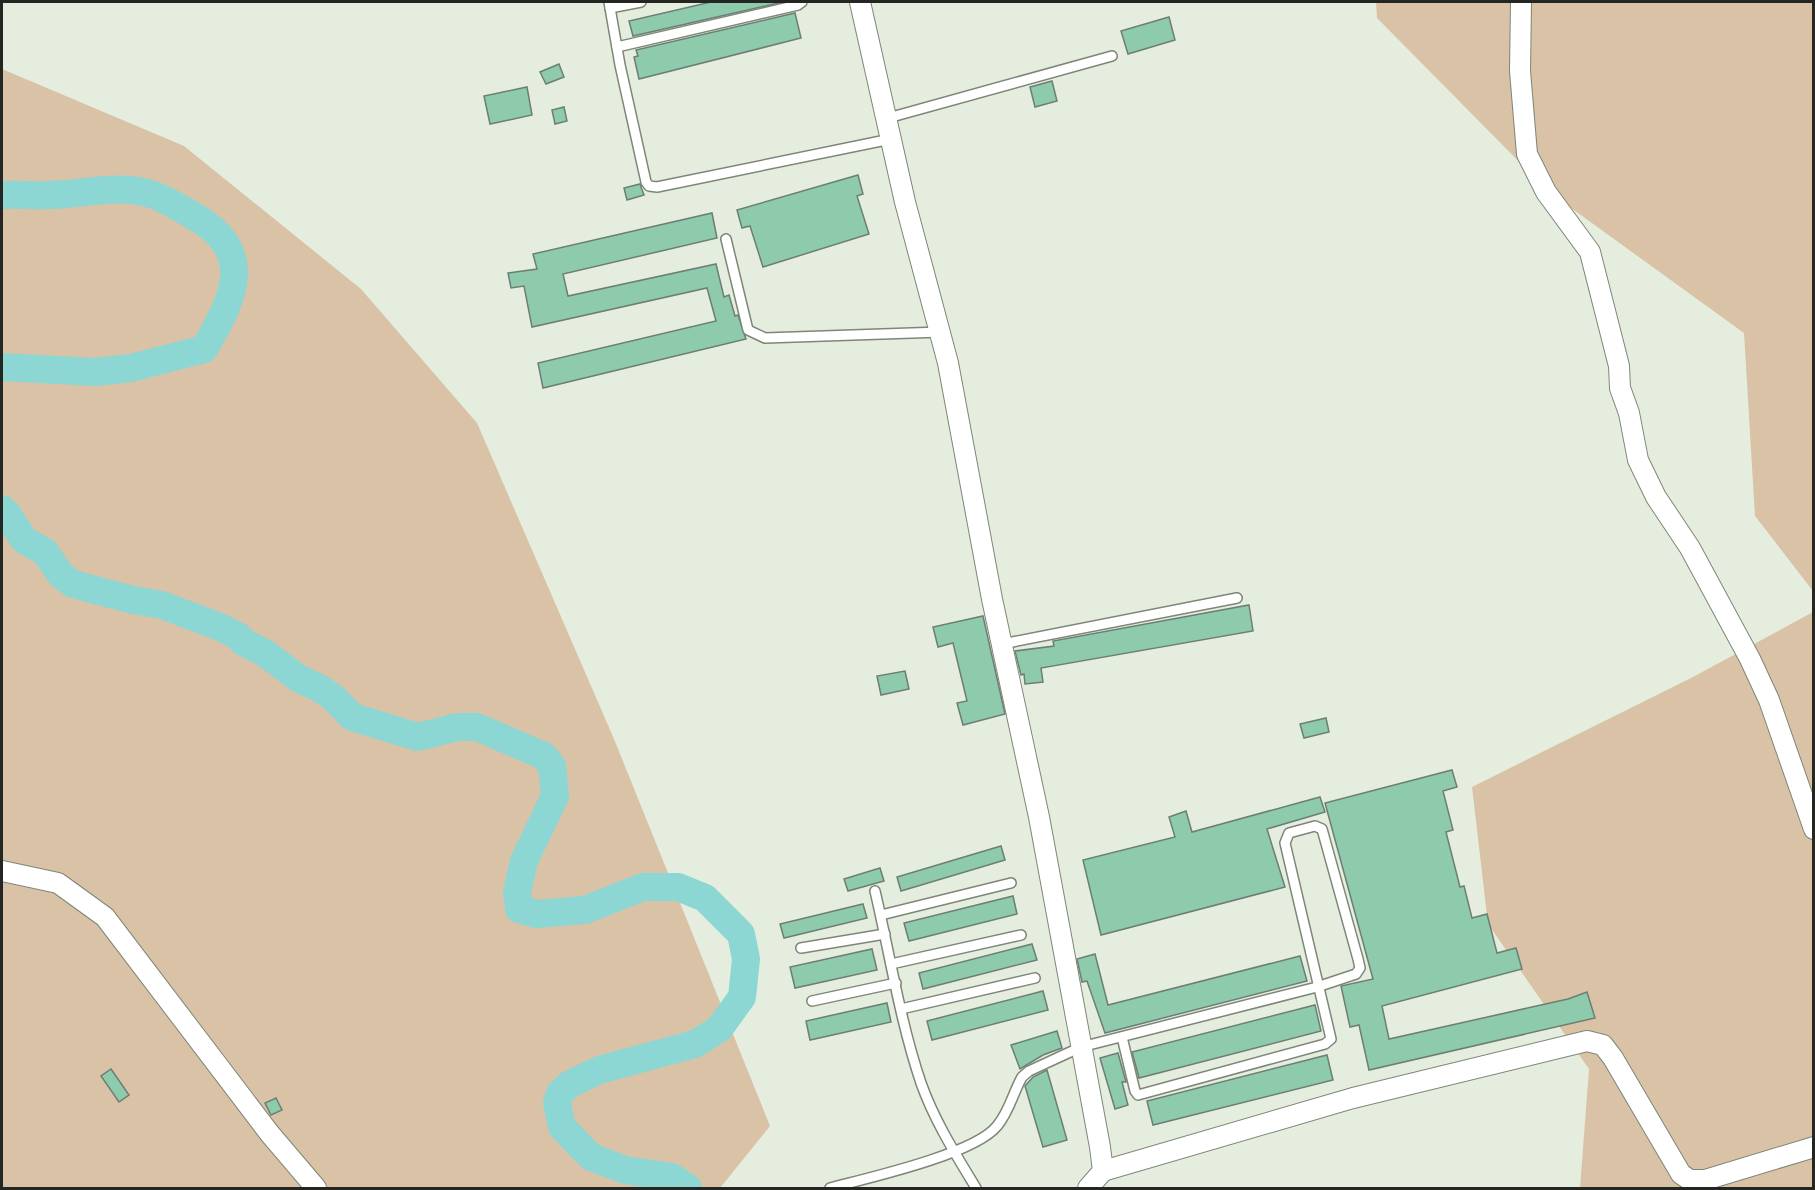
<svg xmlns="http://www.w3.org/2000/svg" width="1815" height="1190" font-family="Lato,sans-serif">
<rect width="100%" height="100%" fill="#e5eede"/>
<!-- green -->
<g fill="#d9c2a6">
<path d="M 1376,2 L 1813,2 L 1813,591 L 1755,516 L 1744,333 L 1549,192 L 1377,18 Z"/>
<path d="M 2,69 L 184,146 L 361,289 L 477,423 L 614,739 L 770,1126 L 720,1188 L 2,1188 Z"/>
<path d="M 1813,612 L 1813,1188 L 1580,1188 L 1589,1069 L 1488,924 L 1472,787 L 1693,677 Z"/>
</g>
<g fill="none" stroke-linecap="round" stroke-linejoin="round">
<!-- river -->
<g stroke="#8cd7d3" stroke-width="28">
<path d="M 2,195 C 17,194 32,196 47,195 C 80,195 115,184 147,193 C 163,197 178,207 192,215 C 257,251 235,297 204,349 L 131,368 L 95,372 L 2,367"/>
<path d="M 2,509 L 8,515 L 24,540 L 45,552 L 61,575 L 73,584 L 133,600 L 162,605 L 220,627 L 238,636 L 243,642 L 265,653 L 298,678 L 321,689 L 334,698 L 352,717 L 418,737 L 457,727 L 477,727 L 544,756 L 552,766 L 555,796 L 524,861 L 517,892 L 519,909 L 536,914 L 585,910 L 643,887 L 678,887 L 705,898 L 741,934 L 746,959 L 742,997 L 719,1029 L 695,1044 L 599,1070 L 570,1084 L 560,1093 L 557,1103 L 562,1127 L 591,1157 L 625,1170 L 672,1177 L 688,1188"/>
</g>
</g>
<!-- building -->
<g fill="#8ecaac" stroke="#6d7e75" stroke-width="1.5">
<path d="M 711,2 L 783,2 L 633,36 L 629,21 Z"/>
<path d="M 795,13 L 801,38 L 639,79 L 634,57 L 638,56 L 636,50 Z"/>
<path d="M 1169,17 L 1175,40 L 1128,54 L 1121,31 Z"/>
<path d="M 559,64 L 564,77 L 546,84 L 540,72 Z"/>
<path d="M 1052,81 L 1057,101 L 1035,107 L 1030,87 Z"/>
<path d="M 527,87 L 532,115 L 490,124 L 484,96 Z"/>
<path d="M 564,107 L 567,121 L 555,124 L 552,110 Z"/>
<path d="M 858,175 L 863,194 L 857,196 L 869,234 L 763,267 L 750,226 L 742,228 L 737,210 Z"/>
<path d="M 640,184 L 644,195 L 627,200 L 624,188 Z"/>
<path d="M 712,213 L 717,238 L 563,274 L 568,296 L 716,264 L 724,297 L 729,295 L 735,316 L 738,315 L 746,339 L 543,388 L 538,363 L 716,321 L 707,288 L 532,327 L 524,286 L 511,288 L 508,273 L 537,269 L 533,254 Z"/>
<path d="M 1249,605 L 1253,631 L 1041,668 L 1043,682 L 1025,684 L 1024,674 L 1021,675 L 1015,651 L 1054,646 L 1053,641 Z"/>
<path d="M 983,616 L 1005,714 L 963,725 L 957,703 L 967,701 L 953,643 L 938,647 L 933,627 Z"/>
<path d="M 905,671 L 909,689 L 881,695 L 877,676 Z"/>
<path d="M 1326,718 L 1329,732 L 1304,738 L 1300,724 Z"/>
<path d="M 1452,770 L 1457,787 L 1443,791 L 1453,830 L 1446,832 L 1460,887 L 1464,886 L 1472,918 L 1487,914 L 1497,953 L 1516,948 L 1522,969 L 1382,1006 L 1389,1039 L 1568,999 L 1587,992 L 1595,1018 L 1369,1070 L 1359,1025 L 1350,1027 L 1341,986 L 1373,979 L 1325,803 Z"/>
<path d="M 1320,797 L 1325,812 L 1267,829 L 1285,887 L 1101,935 L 1083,860 L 1175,837 L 1169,817 L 1186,811 L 1192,832 Z"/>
<path d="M 1001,846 L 1005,860 L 901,891 L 897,877 Z"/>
<path d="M 880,868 L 884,881 L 848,891 L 844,879 Z"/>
<path d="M 1013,896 L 1017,914 L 909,941 L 904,923 Z"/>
<path d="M 863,904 L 867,918 L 784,938 L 780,924 Z"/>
<path d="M 1032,944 L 1037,960 L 923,989 L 919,973 Z"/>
<path d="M 872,949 L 877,970 L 795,988 L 790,967 Z"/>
<path d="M 1095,954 L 1108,1005 L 1300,956 L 1307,981 L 1105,1033 L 1087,981 L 1082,982 L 1077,959 Z"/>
<path d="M 1043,991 L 1048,1010 L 932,1040 L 927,1021 Z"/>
<path d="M 887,1003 L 891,1022 L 810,1040 L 806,1021 Z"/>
<path d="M 1315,1005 L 1321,1031 L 1139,1078 L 1132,1052 Z"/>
<path d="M 1057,1031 L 1062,1048 L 1043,1055 L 1020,1069 L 1011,1045 Z"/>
<path d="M 1118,1053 L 1126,1082 L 1122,1082 L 1128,1105 L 1115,1109 L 1100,1058 Z"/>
<path d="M 1327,1055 L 1333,1080 L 1153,1125 L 1147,1101 Z"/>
<path d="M 111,1069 L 129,1095 L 119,1102 L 101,1076 Z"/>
<path d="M 1047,1070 L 1067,1140 L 1043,1147 L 1025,1086 L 1033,1077 Z"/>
<path d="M 276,1098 L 282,1110 L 271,1115 L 265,1103 Z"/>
</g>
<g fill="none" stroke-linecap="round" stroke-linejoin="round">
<!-- service casing -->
<g stroke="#7d8677" stroke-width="12">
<g id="service">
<path d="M 609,2 L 620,65 L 646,182 L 649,186 L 657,187 L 891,139"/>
<path d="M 610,8 L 641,2"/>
<path d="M 617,47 L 798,5 L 802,2"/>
<path d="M 888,118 L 1112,56"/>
<path d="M 726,239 L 748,330 L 765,338 L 941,332"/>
<path d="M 1002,644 L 1237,598"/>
<path d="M 875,891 C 890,955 900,1021 921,1083 C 934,1120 956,1155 976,1188"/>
<path d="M 881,915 L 1011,883"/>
<path d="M 801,948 L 885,934"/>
<path d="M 891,964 L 1021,935"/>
<path d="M 812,1001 L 896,983"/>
<path d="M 901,1009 L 1035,978"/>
<path d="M 830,1188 C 868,1178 975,1154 997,1126 C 1009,1112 1013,1093 1022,1077 L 1029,1071 L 1081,1047 L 1317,987 L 1356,974 L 1360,968 L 1358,959 L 1322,829 L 1315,826 L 1289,833 L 1285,843 L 1331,1039 L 1325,1044 L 1138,1095 L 1135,1091 L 1122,1037"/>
</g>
</g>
<!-- minor casing -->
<g stroke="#7d8677" stroke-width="22">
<g id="minor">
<path d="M 860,2 L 905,202 L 948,363 L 992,599 L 1039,817 L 1100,1147 L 1103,1171 L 1088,1188"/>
<path d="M 1521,2 L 1520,71 L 1527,154 L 1546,192 L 1590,252 L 1619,366 L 1620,388 L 1629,413 L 1638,460 L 1656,497 L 1690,548 L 1750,659 L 1769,700 L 1814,829"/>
<path d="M 2,871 L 58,883 L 105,917 L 270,1134 L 316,1188"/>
<path d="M 1103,1171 L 1353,1098 L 1587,1041 L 1603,1045 L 1613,1058 L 1681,1174 L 1690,1180 L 1705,1180 L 1814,1147"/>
</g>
</g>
<!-- service -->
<use href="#service" stroke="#fff" stroke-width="9"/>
<!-- minor -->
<use href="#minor" stroke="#fff" stroke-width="20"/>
</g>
<!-- border -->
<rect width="1815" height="1190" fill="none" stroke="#242721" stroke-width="6"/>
</svg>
